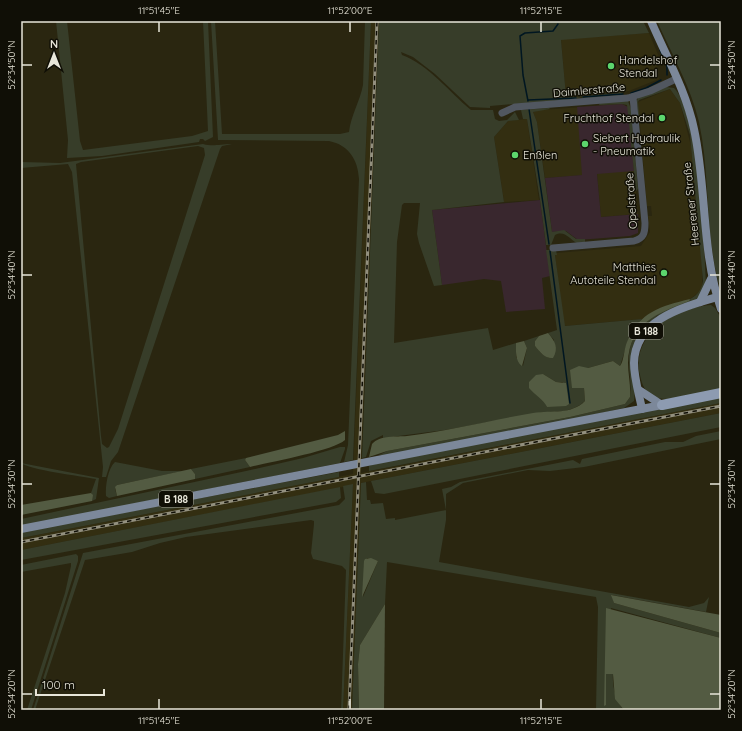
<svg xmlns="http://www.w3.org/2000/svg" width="742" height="731" font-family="Quicksand,sans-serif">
<rect width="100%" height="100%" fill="#2a2610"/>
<!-- built -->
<g fill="#332e11">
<path d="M 371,21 L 379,21 L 361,473 L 721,403 L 721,413 L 361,483 L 352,710 L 343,710 L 353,485 L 21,550 L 21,538 L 353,474 Z"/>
<path d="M 649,33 L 662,64 L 655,68 L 659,79 L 629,91 L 566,97 L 561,39 Z"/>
<path d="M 670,89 L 680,103 L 691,146 L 702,264 L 702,289 L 698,293 L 690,299 L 658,309 L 642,319 L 564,326 L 555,255 L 556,253 L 641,246 L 650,232 L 648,216 L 652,216 L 651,206 L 647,206 L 638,102 Z"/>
<path d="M 622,104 L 628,107 L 638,214 L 601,217 L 597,174 L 545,178 L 537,122 L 533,112 L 541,110 Z"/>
<path d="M 527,119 L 539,200 L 504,202 L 494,137 L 508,121 Z"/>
</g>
<!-- industrial -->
<g fill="#39272e">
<path d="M 622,104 L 628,107 L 634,171 L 597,174 L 601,217 L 638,214 L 638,233 L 630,236 L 578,240 L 566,231 L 552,232 L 545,178 L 582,175 L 577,107 Z"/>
<path d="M 540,200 L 550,276 L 542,278 L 545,309 L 506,312 L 501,281 L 484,279 L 442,285 L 432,210 Z"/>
</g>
<!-- green -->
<g fill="#373d29" fill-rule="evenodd">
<path d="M 56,21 L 67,21 L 80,141 L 83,150 L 192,136 L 208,131 L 203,21 L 208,21 L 213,137 L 205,141 L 203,139 L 200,139 L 199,142 L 102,156 L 67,158 L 68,140 Z"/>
<path d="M 211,21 L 215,21 L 222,134 L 340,134 L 349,132 C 351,115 360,101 363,85 L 365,21 L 371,21 L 353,460 L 344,462 L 348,445 L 359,179 C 358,160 349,145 329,141 L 218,140 Z"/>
<path d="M 379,21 L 643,21 L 649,33 L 561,40 L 566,96 L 575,97 L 623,92 L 622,96 L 583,99 L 582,97 L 576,98 L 576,99 L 490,106 L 490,108 L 470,107 L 435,74 L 413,57 L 401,52 L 402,55 C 429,65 449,92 471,110 L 493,110 L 495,119 L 499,121 L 507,120 L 515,112 L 519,120 L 508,121 L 494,137 L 504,202 L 432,210 L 442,285 L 434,286 L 419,243 L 417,234 L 420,203 L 404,203 L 402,205 L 397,242 L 394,343 L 488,328 L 493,350 L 516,343 L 516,357 L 523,366 L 527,348 L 524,341 L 539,336 L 535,341 L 535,346 L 542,354 L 549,358 L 554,340 L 548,333 L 557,330 L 546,250 L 556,250 L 557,255 L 555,255 L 565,326 L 642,319 L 630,335 L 620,366 L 613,361 L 588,368 L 584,388 L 585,401 C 573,412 559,412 544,412 L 445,430 L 383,438 L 383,435 L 371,441 L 366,457 L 362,458 ZM 543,374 L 556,382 L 563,382 L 547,407 L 545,402 Z"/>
<path d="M 657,21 L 721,21 L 721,291 C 704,237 711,177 699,122 C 691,87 671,53 657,21 Z"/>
<path d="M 666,87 L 674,88 C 699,112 704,245 706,284 L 701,296 L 692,302 L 657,316 L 640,333 L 634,401 L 624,408 L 573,419 L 386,455 L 379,455 L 387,451 L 570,417 L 625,404 L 630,397 C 633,378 624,359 633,339 C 639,327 650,318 661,311 C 677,303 700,302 703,281 L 690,135 L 680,103 L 670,89 L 639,100 L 638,102 L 640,122 L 638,122 L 637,100 L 639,97 Z"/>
<path d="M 628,101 L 631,109 L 638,189 L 636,191 L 627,105 L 622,104 L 599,105 L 600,103 Z"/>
<path d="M 549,108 L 550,109 L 533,112 L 537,122 L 552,232 L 564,230 L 576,239 L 585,239 L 585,242 L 577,243 C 569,239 565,230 555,235 L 551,245 L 546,245 L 540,200 L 527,119 L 523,119 L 521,110 Z"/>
<path d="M 203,144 C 214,147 219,144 232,144 L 222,146 L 220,149 L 118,452 L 111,461 L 106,477 L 102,477 L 103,467 L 72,172 L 68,164 L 21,168 L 21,162 L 60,163 ZM 198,146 L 204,148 L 205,155 L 118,429 L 109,447 L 107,448 L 102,444 L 101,436 L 76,164 L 81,162 Z"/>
<path d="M 711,305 L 715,308 L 721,318 L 721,390 C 705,393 669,403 654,397 C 645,392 642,385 640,375 C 631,334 674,308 711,305 Z"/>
<path d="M 721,396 L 721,403 L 369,471 L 369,466 L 386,461 Z"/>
<path d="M 721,413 L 721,427 L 384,494 L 375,493 L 371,481 Z"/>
<path d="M 721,431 L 721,439 L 584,467 L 550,471 L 528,470 L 463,483 L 446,494 L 446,520 L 439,562 L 689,607 L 704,603 L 709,597 L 706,612 L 612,595 L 614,603 L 721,633 L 721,638 L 611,608 L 606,674 L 613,674 C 612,686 616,702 624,710 L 596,710 L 598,607 L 596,597 L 387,562 L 385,604 L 360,645 L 358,664 L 359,710 L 352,710 L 361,483 L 366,482 L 367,500 L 370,500 L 371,504 L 383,503 L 386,519 L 395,518 L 395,520 L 446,510 L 442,489 L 451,487 L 460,482 L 573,460 L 580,464 L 582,459 L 665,442 L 683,442 L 696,436 ZM 367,558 L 378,561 L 363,597 Z"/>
<path d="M 340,447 L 345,447 L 345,449 L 340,463 L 325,466 L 21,526 L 21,519 L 246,471 L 303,458 Z"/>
<path d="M 246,458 L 245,460 L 250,467 L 195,479 L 195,474 L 191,469 Z"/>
<path d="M 115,462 L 162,471 L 183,471 L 117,485 L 115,489 L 117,496 L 109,498 L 106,496 C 105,486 108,468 115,462 Z"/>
<path d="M 21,463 L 99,478 L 96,499 L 92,501 L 92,494 L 91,493 L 96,479 C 80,476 30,470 21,463 Z"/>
<path d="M 339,472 L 339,477 L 21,538 L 21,532 Z"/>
<path d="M 353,484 L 343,710 L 341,710 L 346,570 L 342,566 L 313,559 L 311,553 L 314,524 L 314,521 L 311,520 L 186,537 L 160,543 L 132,552 L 85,560 L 35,710 L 33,710 L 83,553 L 339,505 L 345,499 L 343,486 Z"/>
<path d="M 340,487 L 341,498 L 336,502 L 21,560 L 21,550 Z"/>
<path d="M 76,554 L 78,556 L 78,561 L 31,710 L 27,710 L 65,593 L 71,566 L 71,563 L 21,572 L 21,565 Z"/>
</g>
<!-- forest -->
<g fill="#535b42">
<path d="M 690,299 L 689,301 C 658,313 629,323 628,363 C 628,374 631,386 630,397 L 625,404 L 570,417 L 387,451 L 369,457 L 372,444 C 380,435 396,437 407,436 C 449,431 491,420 533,413 C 552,410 571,415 585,401 L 584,388 L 572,388 L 570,370 L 579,366 L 588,368 L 613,361 L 620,366 C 624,361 624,349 627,342 C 639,312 661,306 690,299 Z"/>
<path d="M 548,333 C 555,341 559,348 553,358 C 545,359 540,352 535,346 L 535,341 L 539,336 Z"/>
<path d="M 524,341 L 527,348 L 522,366 C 515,361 516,351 516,343 Z"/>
<path d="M 543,374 L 556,382 L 566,383 L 569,404 L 566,406 L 547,407 C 544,400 535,395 529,388 L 529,382 L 536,375 Z"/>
<path d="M 345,431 L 345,440 C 333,451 269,462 250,467 L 245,460 L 246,458 L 338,435 Z"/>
<path d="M 191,469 L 195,474 L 195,479 L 117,496 L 115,487 L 117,485 Z"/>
<path d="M 91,493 L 93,495 L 92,501 L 21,515 L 21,505 Z"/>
<path d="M 371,558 L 378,561 L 362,597 L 364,561 L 365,559 Z"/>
<path d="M 611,595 L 721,615 L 721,633 L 614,603 Z"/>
<path d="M 385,604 L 384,710 L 359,710 L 358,664 L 360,645 Z"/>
<path d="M 606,608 L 721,638 L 721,710 L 624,710 L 615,699 L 613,674 L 606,674 L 606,705 L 604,706 Z"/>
</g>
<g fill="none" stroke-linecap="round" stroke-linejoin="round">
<!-- stream -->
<g stroke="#001621" stroke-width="1.5">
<path d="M 660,50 L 667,67 L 667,75"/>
<path d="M 631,93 L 646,88 L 661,80"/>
<path d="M 583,97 L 623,94"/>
<path d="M 528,100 L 576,98"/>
<path d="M 528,101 L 523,75 L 520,36 L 525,33 L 553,31 L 558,24"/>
<path d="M 529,109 L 549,244"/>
<path d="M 550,251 L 570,403"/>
</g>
<!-- minor -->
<g stroke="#515760" stroke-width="7">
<path d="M 502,113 L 515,107 L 628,98 L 650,91 L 676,79"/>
<path d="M 553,248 L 634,241 C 644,238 645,233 645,223 L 633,97"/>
</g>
<!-- major -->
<g stroke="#7c889a" stroke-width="8">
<path d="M 651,21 C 666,56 686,91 694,129 C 707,189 701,250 721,309"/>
<path d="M 700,302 L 711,279"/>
<path d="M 639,390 L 662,405"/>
<path d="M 642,409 C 639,394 634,378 634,363 C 635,319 683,307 717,297"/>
<path d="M 21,529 L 662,405"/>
</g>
<!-- highway -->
<path stroke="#8d9bb1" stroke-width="10" d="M 662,405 L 721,393"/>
<!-- rail casing -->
<g stroke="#93907f" stroke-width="3">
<g id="rail">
<path d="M 21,542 L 721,406"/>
<path d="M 349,710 L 377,21"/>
</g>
</g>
<!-- rail -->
<use href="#rail" stroke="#100f06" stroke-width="1.5" stroke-dasharray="4.5" stroke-linecap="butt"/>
</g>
<!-- ticks -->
<path fill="none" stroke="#e8e6d9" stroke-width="1.5" d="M 159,22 L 159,32M 350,22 L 350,32M 541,22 L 541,32M 22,65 L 32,65M 710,65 L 720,65M 22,275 L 32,275M 710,275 L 720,275M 22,484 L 32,484M 710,484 L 720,484M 22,694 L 32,694M 710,694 L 720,694M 159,699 L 159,709M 350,699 L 350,709M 541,699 L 541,709"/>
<!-- markers -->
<g fill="#5cd56d" stroke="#100f06" stroke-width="1.5">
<circle cx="611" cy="66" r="4"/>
<circle cx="662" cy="118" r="4"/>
<circle cx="585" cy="144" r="4"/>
<circle cx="515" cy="155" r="4"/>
<circle cx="664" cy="273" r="4"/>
</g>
<g text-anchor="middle" stroke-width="3" stroke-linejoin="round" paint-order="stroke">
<!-- shield labels -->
<g fill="#100f06" stroke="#a7a69a" stroke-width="1">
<rect x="629" y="323" width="34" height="16" rx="3"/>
<rect x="159" y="491" width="34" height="16" rx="3"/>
</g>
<g font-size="10" font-weight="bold" fill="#e8e6d9">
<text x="646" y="335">B 188</text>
<text x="176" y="503">B 188</text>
</g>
<!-- poi labels -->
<g font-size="11" fill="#e8e6d9" stroke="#100f06" text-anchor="start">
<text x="619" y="64">Handelshof<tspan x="619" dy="13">Stendal</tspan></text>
<text x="654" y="122" text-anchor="end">Fruchthof Stendal</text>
<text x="593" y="142">Siebert Hydraulik<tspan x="593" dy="13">- Pneumatik</tspan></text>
<text x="523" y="159">Enßlen</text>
<text x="656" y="271" text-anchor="end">Matthies<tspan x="656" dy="13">Autoteile Stendal</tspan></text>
</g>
<!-- street labels -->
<g font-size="11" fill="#e8e6d9" stroke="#100f06">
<text transform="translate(589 90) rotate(-5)" y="4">Daimlerstraße</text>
<text transform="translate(631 201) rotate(-94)" y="4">Opelstraße</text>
<text transform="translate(691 204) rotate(-96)" y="4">Heerener Straße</text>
</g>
</g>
<!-- border -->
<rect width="742" height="731" fill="none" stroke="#100f06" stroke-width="44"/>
<!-- north arrow -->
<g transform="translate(54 54)" stroke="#100f06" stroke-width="3" paint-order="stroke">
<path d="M0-3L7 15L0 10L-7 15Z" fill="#e8e6d9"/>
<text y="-6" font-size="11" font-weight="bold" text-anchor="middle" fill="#e8e6d9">N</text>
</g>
<!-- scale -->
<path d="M36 689v6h68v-6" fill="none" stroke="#e8e6d9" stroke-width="2"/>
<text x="42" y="689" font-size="12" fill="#e8e6d9" stroke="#100f06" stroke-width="3" paint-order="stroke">100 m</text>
<rect x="22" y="22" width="698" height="687" fill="none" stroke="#e8e6d9" stroke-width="1.5"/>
<g font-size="10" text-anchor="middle" fill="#e8e6d9">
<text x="159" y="14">11°51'45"E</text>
<text x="350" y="14">11°52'00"E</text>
<text x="541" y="14">11°52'15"E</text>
<text transform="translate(11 65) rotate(-90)" y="4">52°34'50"N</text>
<text transform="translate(731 65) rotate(-90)" y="4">52°34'50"N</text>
<text transform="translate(11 275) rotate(-90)" y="4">52°34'40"N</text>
<text transform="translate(731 275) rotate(-90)" y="4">52°34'40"N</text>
<text transform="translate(11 484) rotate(-90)" y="4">52°34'30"N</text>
<text transform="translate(731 484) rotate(-90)" y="4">52°34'30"N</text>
<text transform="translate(11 694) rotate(-90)" y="4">52°34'20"N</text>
<text transform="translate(731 694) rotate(-90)" y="4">52°34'20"N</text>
<text x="159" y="724">11°51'45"E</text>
<text x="350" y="724">11°52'00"E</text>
<text x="541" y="724">11°52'15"E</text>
</g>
</svg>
